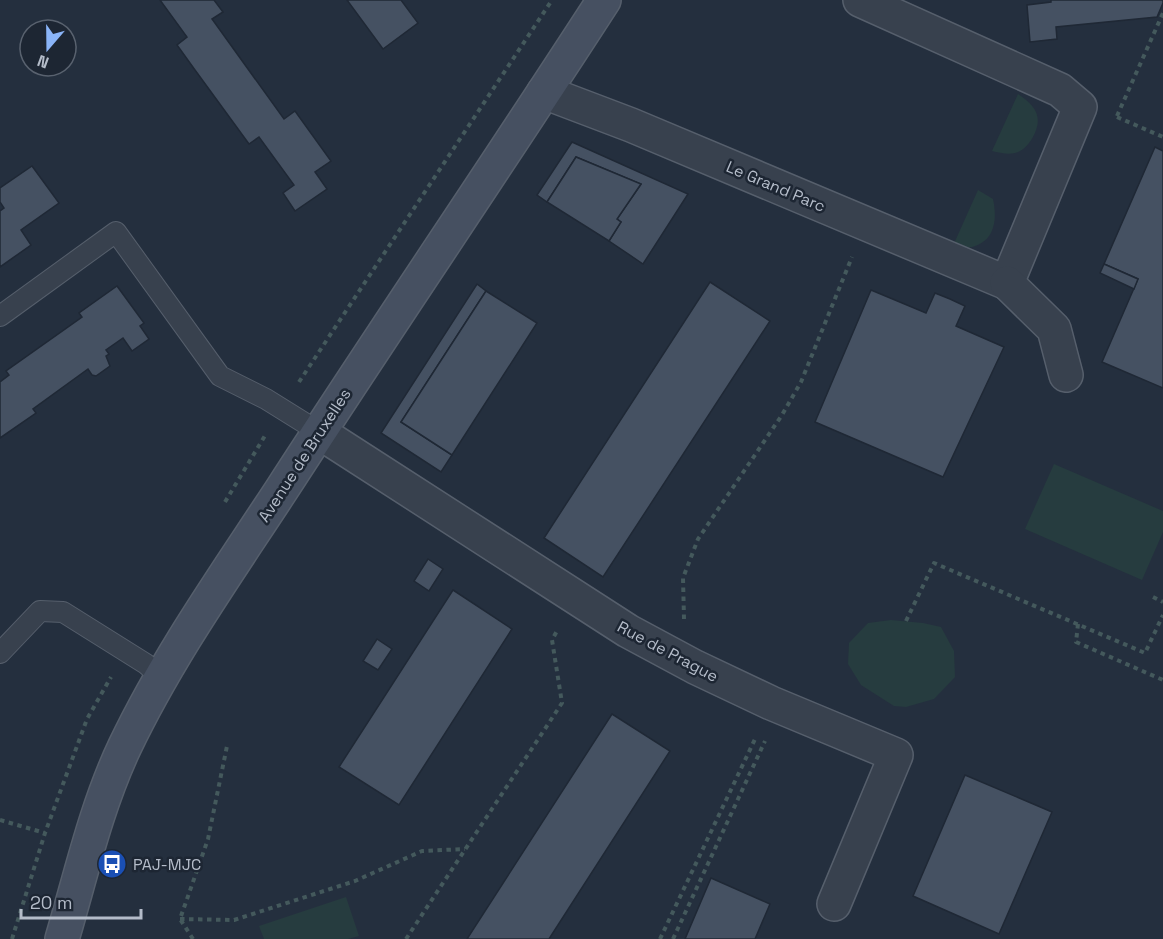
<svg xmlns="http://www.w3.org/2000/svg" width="1163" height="939" font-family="'Space Grotesk',sans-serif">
<rect width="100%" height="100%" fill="#242f3e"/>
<!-- green -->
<g fill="#263c3f">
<path d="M 1018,94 C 1035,105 1044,117 1033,137 C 1030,142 1026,148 1020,151 C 1012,156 1001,153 992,151 Z"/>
<path d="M 978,190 L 993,199 C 1000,232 987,251 952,248 Z"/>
<path d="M 1054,464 L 1163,511 L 1163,532 L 1142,580 L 1025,529 Z"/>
<path d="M 891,620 L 923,623 L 941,627 L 954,651 L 955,677 L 934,699 L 906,707 L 894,706 L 861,685 L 848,664 L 849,643 L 868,623 Z"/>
<path d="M 346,897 L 359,936 L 348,939 L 264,939 L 259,926 Z"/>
</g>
<!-- building -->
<g fill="#455162" stroke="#1f2835" stroke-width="1.5">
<path d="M 160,0 L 214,0 L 223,12 L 212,19 L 284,119 L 295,111 L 331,161 L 315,172 L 327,189 L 295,211 L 283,193 L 294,185 L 259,137 L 249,144 L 195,70 L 177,45 L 187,37 Z"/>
<path d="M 347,0 L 401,0 L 418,23 L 383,49 Z"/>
<path d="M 1051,0 L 1163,0 L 1163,3 L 1157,17 L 1056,27 L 1057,39 L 1030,42 L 1027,5 L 1051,2 Z"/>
<path d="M 572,142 L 688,194 L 643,264 L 609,241 L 621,222 L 617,219 L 641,184 L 576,157 L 547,202 L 537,195 Z"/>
<path d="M 1155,147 L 1163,151 L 1163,388 L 1102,362 L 1138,279 L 1104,264 Z"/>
<path d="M 576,157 L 641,184 L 617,219 L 621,222 L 609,241 L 547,202 Z"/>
<path d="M 32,166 L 59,203 L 21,230 L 31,245 L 0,267 L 0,211 L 4,208 L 0,202 L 0,188 Z"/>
<path d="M 1104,264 L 1138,279 L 1134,289 L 1100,273 Z"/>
<path d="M 710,282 L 770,321 L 603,577 L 544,538 Z"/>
<path d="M 477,284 L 486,291 L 401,422 L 452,455 L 441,472 L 381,433 Z"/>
<path d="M 117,286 L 144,323 L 140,326 L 149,339 L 132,351 L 123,338 L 106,350 L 109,354 L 106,356 L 110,366 L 96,376 L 92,375 L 88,369 L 33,409 L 36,413 L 0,438 L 0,382 L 9,375 L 6,371 L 82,317 L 79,313 Z"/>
<path d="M 871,290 L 926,313 L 935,293 L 950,299 L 965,306 L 956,326 L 1004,347 L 943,477 L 815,422 Z"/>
<path d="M 486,291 L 537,323 L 452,455 L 401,422 Z"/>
<path d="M 428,559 L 443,569 L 429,591 L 414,581 Z"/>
<path d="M 453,590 L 512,629 L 399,805 L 339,767 Z"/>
<path d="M 377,639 L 392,649 L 378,670 L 363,661 Z"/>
<path d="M 612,714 L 670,751 L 549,939 L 467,939 Z"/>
<path d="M 965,775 L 1052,812 L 999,934 L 913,896 Z"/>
<path d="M 711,878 L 770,904 L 755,939 L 685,939 Z"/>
</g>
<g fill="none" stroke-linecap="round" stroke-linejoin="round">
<!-- lane casing -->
<g stroke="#565f6c" stroke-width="22">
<g id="lane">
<path d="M 0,316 L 116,232 L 220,376 L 266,399 L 319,432"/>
<path d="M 0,653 L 40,611 L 63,612 L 146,664 L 162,678"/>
</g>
</g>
<!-- street casing -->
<g stroke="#565f6c" stroke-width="36">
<g id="street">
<path d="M 544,92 L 631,125 L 1007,283 L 1080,107 L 1060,90 L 860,0"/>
<path d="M 1007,283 L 1054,329 L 1066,375"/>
<path d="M 319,432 L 628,631 L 695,667 L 771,703 L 896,755 L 834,904"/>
</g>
</g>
<!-- secondary casing -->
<g stroke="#565f6c" stroke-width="36">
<path id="secondary" d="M 62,939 C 81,875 96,807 125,746 C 168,656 227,573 282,489 C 388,325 498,164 604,0"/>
</g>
<!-- path -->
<g stroke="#44595c" stroke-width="4" stroke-dasharray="4.5 4.5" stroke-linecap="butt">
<path d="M 1117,116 L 1163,13"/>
<path d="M 1117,117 L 1163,137"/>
<path d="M 299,382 L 552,0"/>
<path d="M 225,502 L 266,434"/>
<path d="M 1153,597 L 1163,602"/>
<path d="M 684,619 L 683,578 L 698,539 L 782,415 L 801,382 L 852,257"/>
<path d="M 906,621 L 934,563 L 1145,653 L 1163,615"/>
<path d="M 1078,624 L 1076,642 L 1163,680"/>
<path d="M 0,820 L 45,833"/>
<path d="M 180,919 L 234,920 L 355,881 L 422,851 L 465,849"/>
<path d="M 12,939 L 45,833 L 87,719 L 111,677"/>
<path d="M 193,939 L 180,919 L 208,839 L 227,746"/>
<path d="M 406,939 L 562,703 L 552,640 L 558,629"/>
<path d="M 660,939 L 756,737"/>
<path d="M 673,939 L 765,741"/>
</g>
<!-- lane -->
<use href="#lane" stroke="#38414e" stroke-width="20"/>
<!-- street -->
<use href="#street" stroke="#38414e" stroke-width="33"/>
<!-- secondary -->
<use href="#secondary" stroke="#465061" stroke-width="33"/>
</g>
<!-- icons -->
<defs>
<g id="bus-disc" transform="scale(1.5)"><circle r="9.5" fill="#1a4fb4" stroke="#1d2633"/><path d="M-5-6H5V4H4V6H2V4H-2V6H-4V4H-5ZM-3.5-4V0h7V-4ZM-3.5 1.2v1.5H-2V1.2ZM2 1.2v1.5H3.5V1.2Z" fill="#fff"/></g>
</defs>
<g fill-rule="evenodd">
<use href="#bus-disc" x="112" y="864"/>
</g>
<g text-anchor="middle" stroke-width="5" stroke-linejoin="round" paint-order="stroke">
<!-- street labels -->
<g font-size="16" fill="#b4bcc9" stroke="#1d2633">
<text transform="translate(776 186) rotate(23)" y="6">Le Grand Parc</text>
<text transform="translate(304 455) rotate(-57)" y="6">Avenue de Bruxelles</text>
<text transform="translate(668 651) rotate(28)" y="6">Rue de Prague</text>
</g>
<!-- poi labels -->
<g font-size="16" fill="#b4bcc9" stroke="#1d2633" text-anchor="start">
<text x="133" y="870">PAJ-MJC</text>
</g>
</g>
<!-- north arrow -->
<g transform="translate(48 48) rotate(200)"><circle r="28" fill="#1d2633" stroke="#59626f" stroke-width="1.5"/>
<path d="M0-4.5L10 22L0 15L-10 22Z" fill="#8ab4f8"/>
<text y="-9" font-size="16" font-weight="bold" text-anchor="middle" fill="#b4bcc9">N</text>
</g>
<!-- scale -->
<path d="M21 909v9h120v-9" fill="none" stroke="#b4bcc9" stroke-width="3"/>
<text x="30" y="909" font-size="18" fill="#b4bcc9" stroke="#1d2633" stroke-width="4.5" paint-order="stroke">20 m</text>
</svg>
